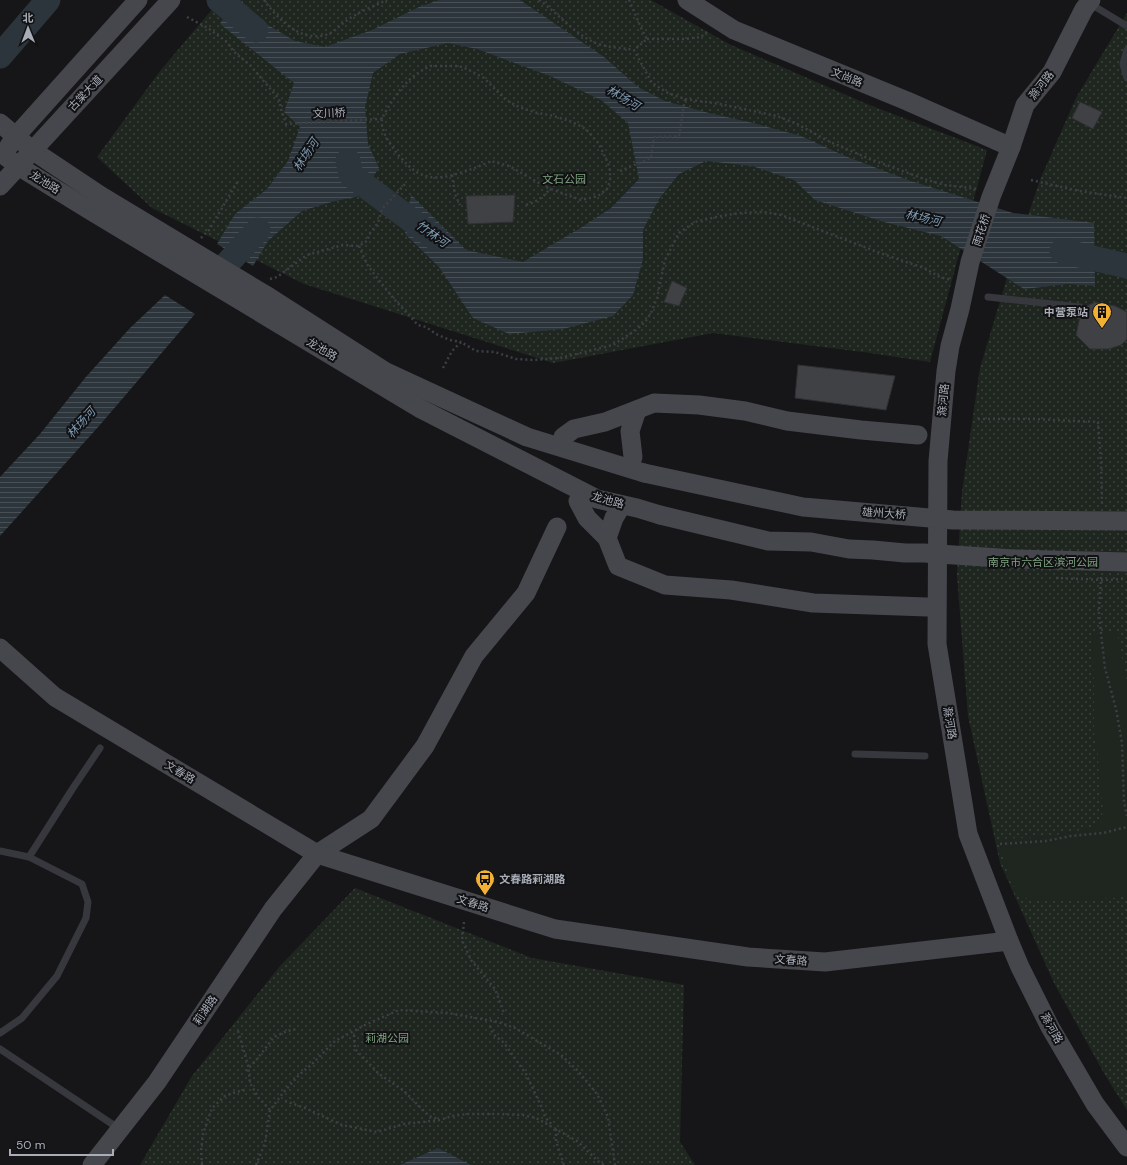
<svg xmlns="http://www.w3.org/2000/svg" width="1127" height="1165" font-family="'DM Sans','Noto Sans SC',sans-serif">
<defs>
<pattern id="grass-dots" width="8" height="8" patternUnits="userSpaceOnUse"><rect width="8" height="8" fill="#1e261f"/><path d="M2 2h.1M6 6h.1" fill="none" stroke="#3c433d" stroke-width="1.8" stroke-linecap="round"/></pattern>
<pattern id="water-rules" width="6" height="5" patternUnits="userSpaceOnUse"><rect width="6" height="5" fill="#2c353c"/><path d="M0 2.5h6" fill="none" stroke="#485056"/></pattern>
</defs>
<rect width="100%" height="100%" fill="#161618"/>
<!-- grass -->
<g fill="url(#grass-dots)">
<path d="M 220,0 L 651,0 L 729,44 L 867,104 L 987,150 L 930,362 L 870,353 L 713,333 L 553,363 L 304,284 L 152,208 L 97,157 L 160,71 Z"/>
<path d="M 1127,13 L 1127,1110 L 1105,1075 L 1054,983 L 1000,863 L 968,716 L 957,575 L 962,492 L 980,368 L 1010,268 L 1040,180 L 1076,98 Z"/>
<path d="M 355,888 L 532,958 L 684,985 L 680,1142 L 695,1165 L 140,1165 L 192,1076 L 280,966 Z"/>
</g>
<!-- garden -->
<path fill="#1e261f" d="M 1117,631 L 1127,682 L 1127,895 L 1117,898 L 1061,901 L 1021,898 L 1010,881 L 998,839 C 1034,838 1067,836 1101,824 L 1103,809 L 1099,779 L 1098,755 L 1094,732 L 1094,682 L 1092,634 Z"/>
<!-- water -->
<g fill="url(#water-rules)">
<path d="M 234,0 L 240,0 L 268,25 L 295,41 L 325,47 L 372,30 L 419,7 L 439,0 L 520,0 L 604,57 L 638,87 L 665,101 L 709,113 L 753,123 L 801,136 L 845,156 L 908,180 L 1013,213 L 1094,223 L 1095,286 L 1068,284 L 1024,289 L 941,236 L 884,222 L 815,200 L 794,180 L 752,166 L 706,161 L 679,174 L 659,199 L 643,230 L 643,259 L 633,295 L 613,316 L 563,329 L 509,334 L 473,318 L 439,267 L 405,234 L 411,195 L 466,250 L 523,262 L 582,227 L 611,208 L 639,179 L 628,123 L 601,100 L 550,76 L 477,49 L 448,43 L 400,54 L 373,73 L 365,107 L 368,144 L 379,168 L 360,196 L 331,202 L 302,211 L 268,241 L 253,266 L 217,244 L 235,214 L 267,189 L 288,161 L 300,127 L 284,112 L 294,83 L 220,24 Z"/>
<path d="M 165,295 L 195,314 L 99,426 L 0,536 L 0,477 L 40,434 L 85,378 L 130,328 Z"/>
<path d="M 438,1148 L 471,1165 L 400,1165 Z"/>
</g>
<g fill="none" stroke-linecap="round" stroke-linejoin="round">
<!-- river -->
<g stroke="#2c353c" stroke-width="25">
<path d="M 219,0 L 256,30"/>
<path d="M 0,56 L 48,0"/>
<path d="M 348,161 L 351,175 L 435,238"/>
<path d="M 1062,251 L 1127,266"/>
<path d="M 225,266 L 258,230"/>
</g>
</g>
<!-- building -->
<g fill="#404145" stroke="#303034">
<path d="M 1080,102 L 1102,112 L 1093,129 L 1072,118 Z"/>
<path d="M 515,195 L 513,222 L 468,224 L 466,196 Z"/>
<path d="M 672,281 L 687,288 L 679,306 L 664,302 Z"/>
<path d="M 1095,302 L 1115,306 L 1127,312 L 1127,339 L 1121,345 L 1109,349 L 1090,349 L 1076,335 L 1081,312 L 1084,310 L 1085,307 Z"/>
<path d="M 798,365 L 895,376 L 886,410 L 795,398 Z"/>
</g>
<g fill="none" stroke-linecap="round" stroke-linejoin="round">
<!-- path -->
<g stroke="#3d3f44" stroke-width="2.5" stroke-dasharray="2 3" stroke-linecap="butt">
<path d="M 264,0 C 278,19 300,42 325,35 C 334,33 339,26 346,21 C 358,12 374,6 387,0"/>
<path d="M 539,0 C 560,14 579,41 606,46 C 615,48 624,48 634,50 L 652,83 L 668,93 L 685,99 L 720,104 L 777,116 L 797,124 L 830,142 L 870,159 L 927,180 L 945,185 L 978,189"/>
<path d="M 629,0 L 642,30 L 647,39 L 634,50"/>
<path d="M 187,17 L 208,28 L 227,42 L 234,52 L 250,65 L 279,99 L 281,109 L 286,124 L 382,119"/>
<path d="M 647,39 L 684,39 L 701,37 L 708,31"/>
<path d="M 430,66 L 459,66 L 467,69 L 484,78 L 506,100 L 519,107 L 537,113 L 550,115 L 570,121 L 586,129 L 599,144 L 608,163 L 610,171 L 610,181 L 607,189 L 598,196 L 581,200 L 548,188 L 509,166 L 491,161 C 476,168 446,180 430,177 C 415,174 410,167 400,157 C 393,149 380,131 382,120 C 383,115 387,110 389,106 C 402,86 409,77 430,66 Z"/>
<path d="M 620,171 L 651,158 L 654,137 L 679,136 L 685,99"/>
<path d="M 452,175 L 455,194 L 460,205"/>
<path d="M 1031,180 L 1079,191 L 1127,198"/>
<path d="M 526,205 C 537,202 543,197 551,188"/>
<path d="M 201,238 L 209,230 L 238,181"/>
<path d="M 359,246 L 367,264 L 374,274 L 394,299 L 418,325 L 426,327 L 436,334 L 450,340 L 461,342"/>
<path d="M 270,279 L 277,277 L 307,255 L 343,245 L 359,246 L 367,241 L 370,233 L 378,223 L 382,209 L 405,184"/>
<path d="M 443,368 L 452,351 L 461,342 L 476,351 L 495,352 L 516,359 L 534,360 L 560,358 L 613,345 L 636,330 L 645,322 L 651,313 L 657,298 L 665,260 L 679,233 L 695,222 L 716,217 L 739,213 L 764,212 L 781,215 L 880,253 L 924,268 L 940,277 L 951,280"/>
<path d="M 978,419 L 1034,419 L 1098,422 L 1101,461 L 1102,506"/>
<path d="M 1101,577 L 1099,613 L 1102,642 L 1105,668 L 1116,709 L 1122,743 L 1124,802 L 1127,816"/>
<path d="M 1056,578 L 1104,580 L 1123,579"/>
<path d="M 1000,844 L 1046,841 L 1071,836 L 1103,833 L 1127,827"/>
<path d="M 464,922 L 462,940 L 471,960 L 495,989 L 504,1013"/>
<path d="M 490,1026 L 493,1034 L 504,1043 L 526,1074 L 542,1108 L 545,1117 L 552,1125"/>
<path d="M 238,1031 L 248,1065 L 250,1083 L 258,1097 L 270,1110"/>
<path d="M 354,1035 L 355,1049 L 379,1074 L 403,1090 L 429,1116 L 438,1119"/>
<path d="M 246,1071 L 257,1059 L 274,1037 L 287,1031 L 297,1029"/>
<path d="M 285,1101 L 305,1108 L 342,1125 L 377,1132 L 404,1124 L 440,1120 L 452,1116 L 467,1114 L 500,1114 L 523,1115 L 536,1118 L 577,1141 L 599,1162 L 604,1165"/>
<path d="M 556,1129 L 556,1141 L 564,1165"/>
<path d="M 202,1165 L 201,1151 L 203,1134 L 212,1108 L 225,1096 L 236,1092 L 245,1090"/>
<path d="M 256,1165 L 265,1143 L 270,1110 L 283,1093 L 299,1075 L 312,1064 L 335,1041 L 367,1024 L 399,1010 L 448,1013 L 498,1022 L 515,1028 L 561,1055 L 578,1071 L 597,1094 L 608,1117 L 615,1165"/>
</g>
<!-- lane -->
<g stroke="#37383d" stroke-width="7">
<path d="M 1089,3 L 1127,26"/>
<path d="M 1127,50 L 1123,64 L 1127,78"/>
<path d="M 988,297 L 1080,307"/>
<path d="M 855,754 L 925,756"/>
<path d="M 0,851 L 29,857 L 82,884 L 88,902 L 86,918 L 57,976 L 22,1018 L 0,1033"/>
<path d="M 29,857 L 73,788 L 100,748"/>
<path d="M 0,1049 L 112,1124"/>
</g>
<!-- secondary -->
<g stroke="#45474d" stroke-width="19">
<path d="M 687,0 L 734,30 L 907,101 L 1011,147"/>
<path d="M 1091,0 L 1084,9 L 1052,72 L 1025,105 L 1011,147 L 991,197 L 970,262 L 960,309 L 950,346 L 946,371 L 938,461 L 937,644 L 968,834 L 1009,941 L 1020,967 L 1050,1027 L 1095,1104 L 1127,1147"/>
<path d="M 0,123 L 32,150 L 101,196 L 269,297 L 386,372 L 527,437 L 644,473"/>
<path d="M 9,146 L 16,136 L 138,0"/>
<path d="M 0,152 L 18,166 L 91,211 L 421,409 L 597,499 L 637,508 L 660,515"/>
<path d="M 0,186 L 171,0"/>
<path d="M 563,437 L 574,429 L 605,422 L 654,403 L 699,405 L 745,411 L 787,421 L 861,430 L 918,435"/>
<path d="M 633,457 L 630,431 L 637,410"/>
<path d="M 578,501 L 587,518 L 607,538 L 618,566 L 665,585 L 731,590 L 813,603 L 927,607"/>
<path d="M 607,538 L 614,518 L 620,508"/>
<path d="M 0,648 L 55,697 L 317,854 L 555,929 L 748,957 L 825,962 L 1009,941"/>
<path d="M 92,1165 L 157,1082 L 273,909 L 317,854 L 371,819 L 425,746 L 474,656 L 526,593 L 557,527"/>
</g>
<!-- secondary-bridge -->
<g stroke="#45474d" stroke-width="19">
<path d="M 644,473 L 803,507 L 953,520 L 1127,521"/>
<path d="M 660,515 L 768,541 L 811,542 L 849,549 L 873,550 L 905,553 L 924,553 L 1014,559 L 1127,562"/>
</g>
</g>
<!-- icons -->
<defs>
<g id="building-pin" transform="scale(1)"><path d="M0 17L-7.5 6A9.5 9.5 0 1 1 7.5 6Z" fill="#f2b134" stroke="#111113"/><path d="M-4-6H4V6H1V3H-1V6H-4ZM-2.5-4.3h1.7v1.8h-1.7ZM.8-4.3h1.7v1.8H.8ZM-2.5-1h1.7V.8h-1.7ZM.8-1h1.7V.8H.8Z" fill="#111"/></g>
<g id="bus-pin" transform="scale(1)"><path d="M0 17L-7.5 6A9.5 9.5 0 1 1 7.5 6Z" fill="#f2b134" stroke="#111113"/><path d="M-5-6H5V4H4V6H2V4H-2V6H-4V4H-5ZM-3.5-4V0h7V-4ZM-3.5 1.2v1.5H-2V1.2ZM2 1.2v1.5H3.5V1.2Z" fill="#111"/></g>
</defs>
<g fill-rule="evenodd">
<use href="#building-pin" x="1102" y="312"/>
<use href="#bus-pin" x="485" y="879"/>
</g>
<g text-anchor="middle" stroke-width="4" stroke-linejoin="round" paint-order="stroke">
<!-- street labels -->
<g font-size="11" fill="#a8adb8" stroke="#111113">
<text transform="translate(847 77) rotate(22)" y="4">文尚路</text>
<text transform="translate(1041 85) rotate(-52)" y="4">滁河路</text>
<text transform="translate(85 93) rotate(-47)" y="4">古棠大道</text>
<text transform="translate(329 113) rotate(-3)" y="4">文川桥</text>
<text transform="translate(45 182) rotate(32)" y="4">龙池路</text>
<text transform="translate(981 230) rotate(-72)" y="4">雨花桥</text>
<text transform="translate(322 349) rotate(31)" y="4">龙池路</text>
<text transform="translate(943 400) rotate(-85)" y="4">滁河路</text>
<text transform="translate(608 500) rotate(16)" y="4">龙池路</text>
<text transform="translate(884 513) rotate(4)" y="4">雄州大桥</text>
<text transform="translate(950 723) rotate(81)" y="4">滁河路</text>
<text transform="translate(180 772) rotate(31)" y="4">文春路</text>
<text transform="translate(473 903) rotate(17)" y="4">文春路</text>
<text transform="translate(791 960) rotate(4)" y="4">文春路</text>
<text transform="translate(205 1010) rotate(-56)" y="4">莉湖路</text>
<text transform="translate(1052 1028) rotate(61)" y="4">滁河路</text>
</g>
<!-- park labels -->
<g font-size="11" fill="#7fa381" stroke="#111113">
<text x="564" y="183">文石公园</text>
<text x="1043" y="566">南京市六合区滨河公园</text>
<text x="387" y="1042">莉湖公园</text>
</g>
<!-- poi labels -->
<g font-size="11" font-weight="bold" fill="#a8adb8" stroke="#111113" text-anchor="end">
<text x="1088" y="316">中营泵站</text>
<text x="499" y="883" text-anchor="start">文春路莉湖路</text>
</g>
<!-- water labels -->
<g font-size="12" font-style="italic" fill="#7f9bb3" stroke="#111113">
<text transform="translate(623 98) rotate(31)" y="4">林场河</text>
<text transform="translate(306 155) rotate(-57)" y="4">林场河</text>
<text transform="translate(923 218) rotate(13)" y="4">林场河</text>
<text transform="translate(432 234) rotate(35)" y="4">竹林河</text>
<text transform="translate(81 423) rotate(-48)" y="4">林场河</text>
</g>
</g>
<!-- north arrow -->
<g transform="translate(28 28) rotate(359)" stroke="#111113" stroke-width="3" paint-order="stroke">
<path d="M0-3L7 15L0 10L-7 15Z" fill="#a8adb8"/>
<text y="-6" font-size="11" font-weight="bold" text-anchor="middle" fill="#a8adb8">北</text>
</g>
<!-- scale -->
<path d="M10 1149v6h103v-6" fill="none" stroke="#a8adb8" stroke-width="2"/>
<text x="16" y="1149" font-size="12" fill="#a8adb8" stroke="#111113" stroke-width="3" paint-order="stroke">50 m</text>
</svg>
